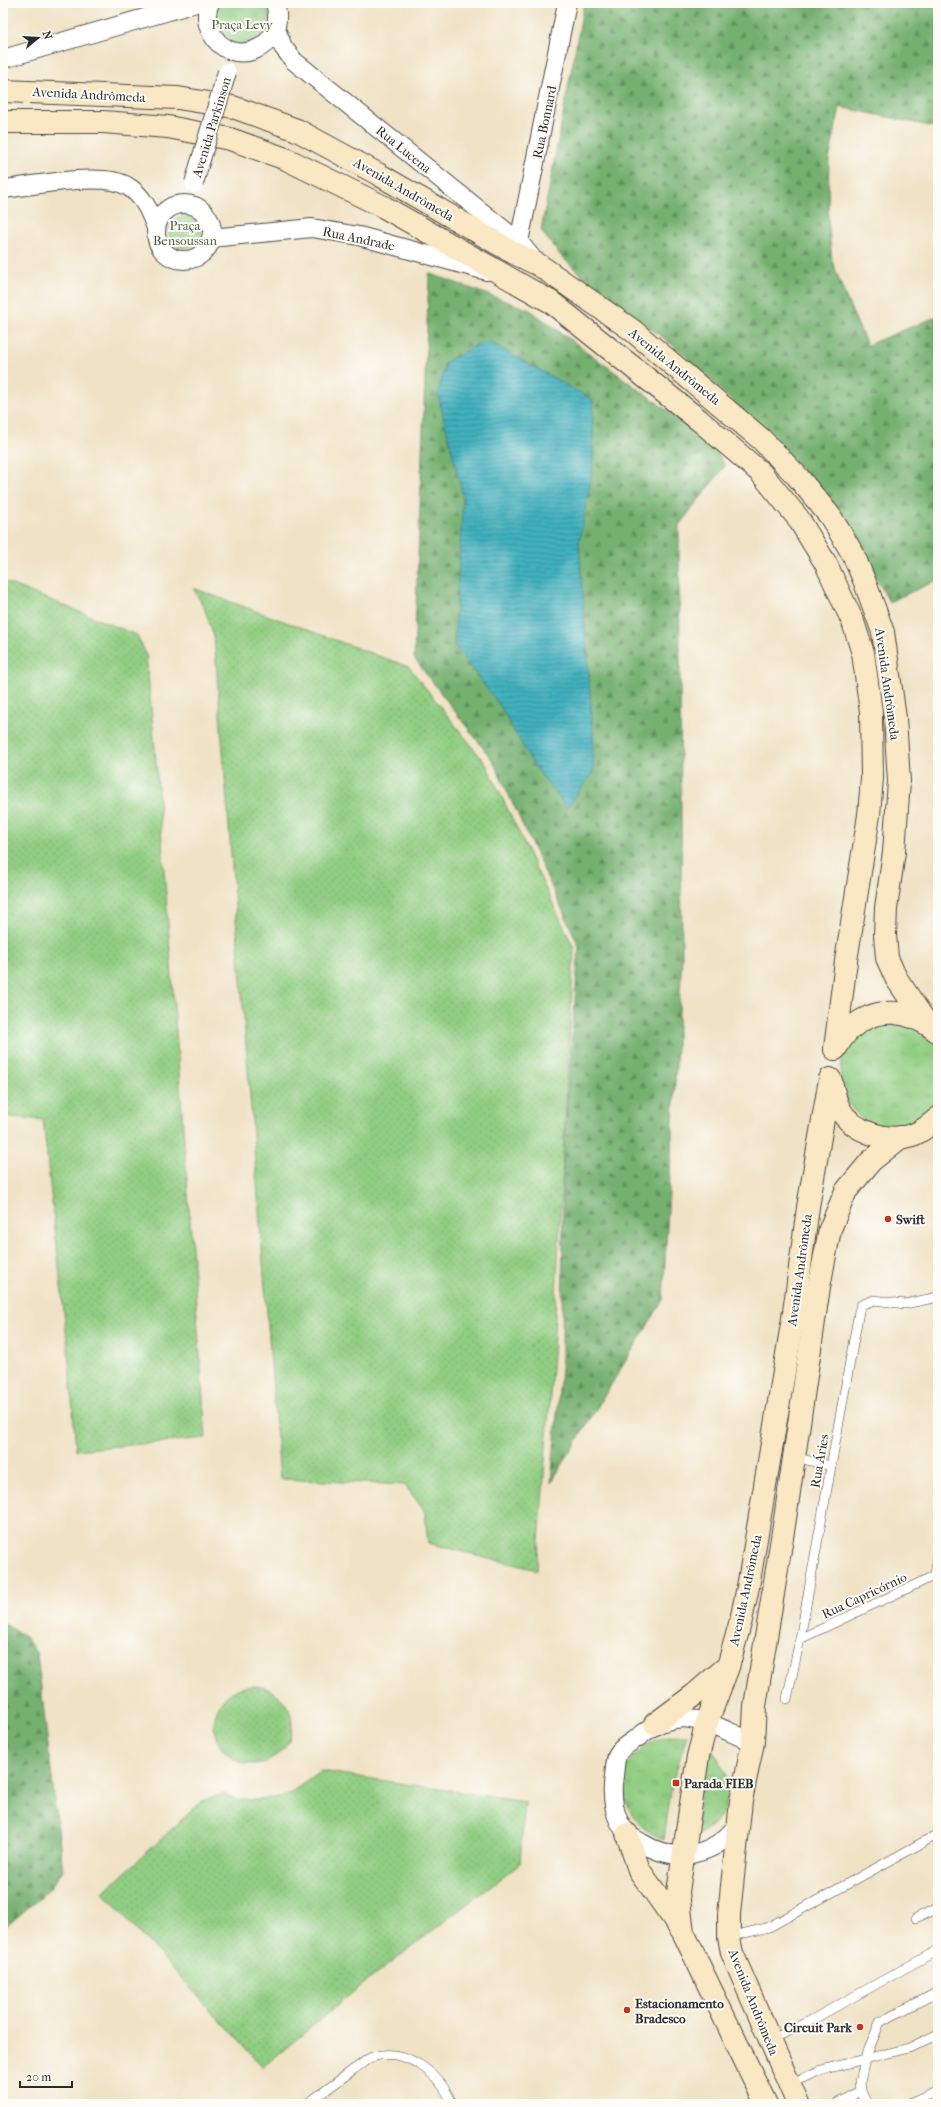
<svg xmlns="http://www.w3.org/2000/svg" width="941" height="2107" font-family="'IM FELL French Canon',serif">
<defs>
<pattern id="grass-dots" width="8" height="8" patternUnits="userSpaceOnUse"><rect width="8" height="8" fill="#91cd82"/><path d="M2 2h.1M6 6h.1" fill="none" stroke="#7db070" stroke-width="1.8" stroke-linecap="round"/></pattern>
<pattern id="forest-firs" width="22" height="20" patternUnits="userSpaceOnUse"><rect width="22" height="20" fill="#74b070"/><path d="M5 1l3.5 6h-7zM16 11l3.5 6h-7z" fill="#5f8f5c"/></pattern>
<pattern id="park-tufts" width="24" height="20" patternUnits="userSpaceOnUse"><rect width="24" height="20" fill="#91cd82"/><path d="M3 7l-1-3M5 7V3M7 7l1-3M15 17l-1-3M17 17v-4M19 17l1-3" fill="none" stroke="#7db070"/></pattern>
<pattern id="water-rules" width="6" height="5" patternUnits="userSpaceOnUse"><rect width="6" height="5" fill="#41b0be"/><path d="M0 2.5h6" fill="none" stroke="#378f9b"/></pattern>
</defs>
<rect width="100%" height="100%" fill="#fdfcf7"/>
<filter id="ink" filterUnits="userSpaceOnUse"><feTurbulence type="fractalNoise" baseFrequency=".025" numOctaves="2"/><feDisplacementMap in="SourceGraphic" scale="8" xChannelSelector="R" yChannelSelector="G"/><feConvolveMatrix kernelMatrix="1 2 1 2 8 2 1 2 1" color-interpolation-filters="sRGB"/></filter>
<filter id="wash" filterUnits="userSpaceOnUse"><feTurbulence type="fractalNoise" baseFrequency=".012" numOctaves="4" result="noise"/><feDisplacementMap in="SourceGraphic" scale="16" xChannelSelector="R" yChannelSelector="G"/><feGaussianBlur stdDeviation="0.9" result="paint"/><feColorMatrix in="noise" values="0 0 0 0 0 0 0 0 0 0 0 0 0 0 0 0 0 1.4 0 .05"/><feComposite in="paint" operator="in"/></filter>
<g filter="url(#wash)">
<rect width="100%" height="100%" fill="#f0e2c5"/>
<!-- grass -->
<g fill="url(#grass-dots)" stroke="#5e7c56">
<path d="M 3,581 L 137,635 L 146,654 L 156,760 L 206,1438 L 76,1450 L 68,1350 L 43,1120 L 3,1116 Z"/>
<path d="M 193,588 L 409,667 L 486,764 L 574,948 L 553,1355 L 537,1570 L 428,1543 L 425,1512 L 405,1485 L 280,1479 L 214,637 L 204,607 Z"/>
<circle cx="253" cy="1725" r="39"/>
<path d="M 321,1771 L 525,1802 L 520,1863 L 357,1989 L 263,2067 L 103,1893 L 202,1801 L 224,1794 L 238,1799 L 257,1800 L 286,1796 Z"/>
</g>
<!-- forest -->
<g fill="url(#forest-firs)" stroke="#506e4e">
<path d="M 584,3 L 938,3 L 938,128 L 840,107 L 829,160 L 828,216 L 832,261 L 847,300 L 867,345 L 938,316 L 938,580 L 889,602 L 859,546 L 798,465 L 678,349 L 586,280 L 557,252 L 541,230 Z"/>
<path d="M 429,273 L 530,310 L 712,443 L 725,466 L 679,525 L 682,957 L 663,1300 L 551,1483 L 562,1356 L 563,1155 L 579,946 L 493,761 L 414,658 Z"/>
<path d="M 3,1623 L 25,1636 L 37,1654 L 63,1870 L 50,1889 L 3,1929 Z"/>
</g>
<!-- park -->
<g fill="url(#park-tufts)" stroke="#5e7c56">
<path d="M 219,3 L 265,3 C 280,30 246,58 223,37 C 221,35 219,30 217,27 C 214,21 215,9 219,3 Z"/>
<circle cx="185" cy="232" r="16"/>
<path d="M 890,1021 L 909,1023 L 938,1043 L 938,1107 C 934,1114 925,1118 918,1121 C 907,1129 904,1128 890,1127 C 884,1126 877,1127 872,1125 C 839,1109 829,1061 857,1035 C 867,1026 878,1024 890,1021 Z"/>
<path d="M 669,1736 L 687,1736 L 672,1784 L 664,1839 C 628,1828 607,1779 639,1751 C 648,1743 657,1739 669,1736 Z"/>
<path d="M 710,1748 C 738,1779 734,1820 693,1838 Z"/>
</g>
<!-- water -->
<path fill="url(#water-rules)" stroke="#366e74" d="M 491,343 L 593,400 L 593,467 L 579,543 L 593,734 L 593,772 L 567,808 L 533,764 L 500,706 L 454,645 L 463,496 L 438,395 L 446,362 L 478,344 Z"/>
</g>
<g filter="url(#ink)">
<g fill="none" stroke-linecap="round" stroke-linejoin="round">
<!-- service casing -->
<g stroke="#494642" stroke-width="10">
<g id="service">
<path d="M 794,1457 L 831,1466"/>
<path d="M 935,1575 L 938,1555"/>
<path d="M 800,1639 L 938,1574"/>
<path d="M 787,1699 L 800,1639 L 859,1311 L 861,1305 L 874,1300 L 905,1304 L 938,1297"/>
<path d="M 916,1918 L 938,1908"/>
<path d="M 729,1937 L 769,1927 L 938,1834"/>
<path d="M 770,2040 L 808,2022 L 938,1950"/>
<path d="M 789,2084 L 821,2070 L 909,2048 L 938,2034"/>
<path d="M 307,2104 C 323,2092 339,2081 354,2069 C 360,2066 366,2059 372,2057 C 405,2046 441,2074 452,2104"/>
<path d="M 836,2104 L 861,2091"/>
<path d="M 867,2104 L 861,2091 L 860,2082 L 865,2059 L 880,2022 L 938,1992"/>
<path d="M 907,2104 L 938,2090"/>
</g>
</g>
<!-- minor casing -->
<g stroke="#494642" stroke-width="20">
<g id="minor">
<path d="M 210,3 C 206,11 206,22 210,30 C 229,73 289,49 275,3"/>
<path d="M 276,29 L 283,47 L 294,61 L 519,242 L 538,265"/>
<path d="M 3,59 L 196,3"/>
<path d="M 3,189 C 32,186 103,171 127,186 C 143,195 150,212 156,228"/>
<circle cx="184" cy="232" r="28"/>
<path d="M 211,238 L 312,228 L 359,236 L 487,271"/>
<path d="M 519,242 L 567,3"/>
<path d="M 738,1824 C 715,1856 675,1864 642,1843 C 637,1840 630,1837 627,1833 C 613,1818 611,1795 614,1776 C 615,1769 615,1757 619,1752 C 623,1746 635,1740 641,1735 C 655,1724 672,1716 691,1719 C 713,1722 732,1734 753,1742"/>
</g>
</g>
<!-- secondary casing -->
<g stroke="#494642" stroke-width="24">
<g id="secondary">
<path d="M 3,91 L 178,98 L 233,107 L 297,130 L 378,174 L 514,253 L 539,265 L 632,330 L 761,439 L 797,476 L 830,516 L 853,554 L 864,580 L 883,632 L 895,718 L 899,781 L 894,852 L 886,908 L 885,935 L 887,958 L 896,978 L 925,1021"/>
<path d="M 3,122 L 103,122 L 168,127 L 230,139 L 286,159 L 384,207 L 551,302 L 699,420 L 761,473 L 798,518 L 826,564 L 853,622 L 863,653 L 871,712 L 872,778 L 869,815 L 846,961 L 835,1049"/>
<path d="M 835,1049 C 839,1043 843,1036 848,1031 C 876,1004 910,1009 938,1032"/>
<path d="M 831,1081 C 833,1089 835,1100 839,1108 C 853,1133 889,1144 915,1134 C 924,1130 931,1124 938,1118"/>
<path d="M 655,1724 L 694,1695 L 727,1667"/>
<path d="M 627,1834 L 639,1870 L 681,1929"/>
<path d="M 766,2104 L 683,1932 L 678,1892 L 698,1756 L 707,1722 L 728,1667 L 741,1620 L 748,1587 L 794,1312 L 808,1207 L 830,1079"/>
<path d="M 798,2104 L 732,1953 L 729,1937 L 729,1914 L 741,1801 L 753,1742 L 755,1706 L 785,1519 L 819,1287 L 830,1229 L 846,1191 L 871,1161 L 901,1137"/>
</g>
</g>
<!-- service -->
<use href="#service" stroke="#fff" stroke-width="9"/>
<!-- minor -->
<use href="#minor" stroke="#fff" stroke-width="18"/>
<!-- secondary -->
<use href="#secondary" stroke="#fae7c3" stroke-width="22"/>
<!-- minor-bridge casing -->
<g stroke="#494642" stroke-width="20" stroke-linecap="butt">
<path id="minor-bridge" d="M 194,183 L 227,72"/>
</g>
<!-- minor-bridge -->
<use href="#minor-bridge" stroke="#fff" stroke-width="18"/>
</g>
</g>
<!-- markers -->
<g fill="#c8321e" stroke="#fdfcf7" stroke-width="1.5">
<circle cx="888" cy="1219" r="4"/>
<rect x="672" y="1779" width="8" height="8" rx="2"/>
<circle cx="627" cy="2010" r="4"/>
<circle cx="860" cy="2027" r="4"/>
</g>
<g text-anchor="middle" stroke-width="4" stroke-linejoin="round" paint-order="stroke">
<!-- park labels -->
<g font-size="13" fill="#4a5c45" stroke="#fdfcf7">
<text x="242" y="29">Praça Levy</text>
<text x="185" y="230">Praça<tspan x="185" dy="15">Bensoussan</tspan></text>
</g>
<!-- street labels -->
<g font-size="13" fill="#2b2b2b" stroke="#fdfcf7">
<text transform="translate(89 94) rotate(3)" y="5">Avenida Andrômeda</text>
<text transform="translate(544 122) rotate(-78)" y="5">Rua Bonnard</text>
<text transform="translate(211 127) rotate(-73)" y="5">Avenida Parkinson</text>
<text transform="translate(404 149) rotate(39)" y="5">Rua Lucena</text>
<text transform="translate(404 189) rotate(30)" y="5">Avenida Andrômeda</text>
<text transform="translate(359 238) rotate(12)" y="5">Rua Andrade</text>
<text transform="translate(675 366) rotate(39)" y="5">Avenida Andrômeda</text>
<text transform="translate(888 684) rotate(82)" y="5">Avenida Andrômeda</text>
<text transform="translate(799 1270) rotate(-82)" y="5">Avenida Andrômeda</text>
<text transform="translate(819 1461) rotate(-80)" y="5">Rua Áries</text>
<text transform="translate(745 1590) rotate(-78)" y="5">Avenida Andrômeda</text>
<text transform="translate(864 1595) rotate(-25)" y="5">Rua Capricórnio</text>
<text transform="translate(754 2002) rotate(68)" y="5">Avenida Andrômeda</text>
</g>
<!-- poi labels -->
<g font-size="13" font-weight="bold" fill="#2b2b2b" stroke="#fdfcf7" text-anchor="start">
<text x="896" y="1224">Swift</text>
<text x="684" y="1788">Parada FIEB</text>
<text x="635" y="2008">Estacionamento<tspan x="635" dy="15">Bradesco</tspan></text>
<text x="852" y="2032" text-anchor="end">Circuit Park</text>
</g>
</g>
<!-- margin -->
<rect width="941" height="2107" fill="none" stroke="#fdfcf7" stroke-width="16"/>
<!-- north arrow -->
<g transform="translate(38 38) rotate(72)" stroke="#fdfcf7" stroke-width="3" paint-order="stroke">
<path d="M0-3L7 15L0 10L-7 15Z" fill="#2b2b2b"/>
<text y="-6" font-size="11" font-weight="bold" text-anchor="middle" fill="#2b2b2b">N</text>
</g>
<!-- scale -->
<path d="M20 2081v6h52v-6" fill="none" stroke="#2b2b2b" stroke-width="2"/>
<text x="26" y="2081" font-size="12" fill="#2b2b2b" stroke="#fdfcf7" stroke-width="3" paint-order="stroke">20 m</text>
</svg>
